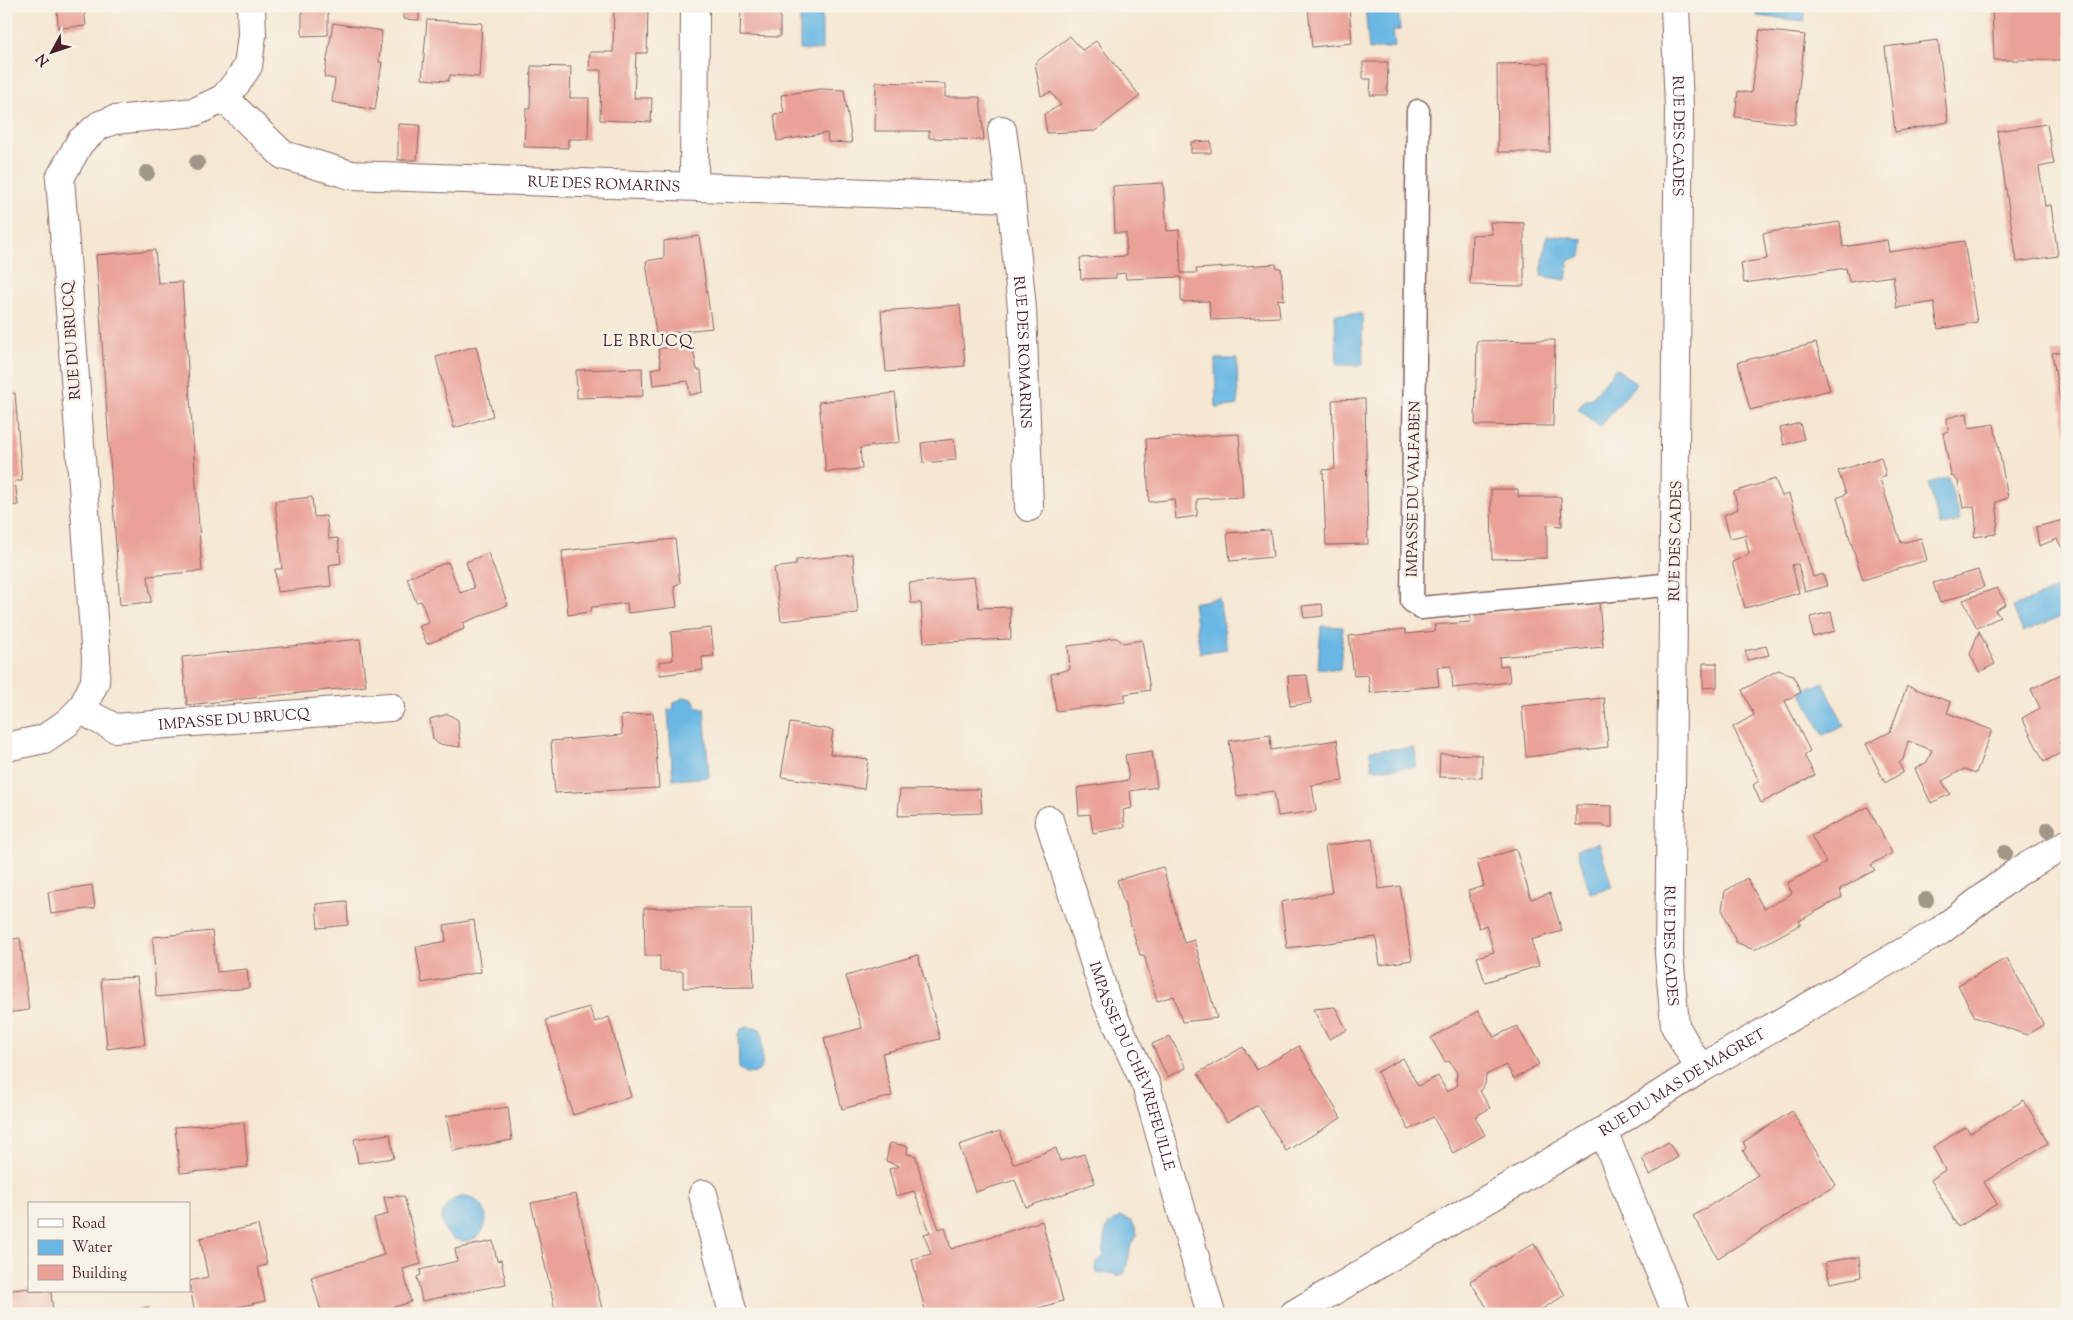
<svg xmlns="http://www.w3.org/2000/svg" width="2073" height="1320" font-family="'Sorts Mill Goudy',serif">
<rect width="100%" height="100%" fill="#f7f3e8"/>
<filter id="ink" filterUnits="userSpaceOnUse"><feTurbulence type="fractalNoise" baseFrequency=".02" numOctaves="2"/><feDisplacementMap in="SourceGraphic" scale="10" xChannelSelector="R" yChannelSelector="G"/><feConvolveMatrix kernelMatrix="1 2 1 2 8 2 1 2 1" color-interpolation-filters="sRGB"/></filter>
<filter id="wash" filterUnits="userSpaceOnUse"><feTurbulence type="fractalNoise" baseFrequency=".0096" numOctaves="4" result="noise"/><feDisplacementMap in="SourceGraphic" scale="20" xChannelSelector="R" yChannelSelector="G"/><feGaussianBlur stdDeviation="1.12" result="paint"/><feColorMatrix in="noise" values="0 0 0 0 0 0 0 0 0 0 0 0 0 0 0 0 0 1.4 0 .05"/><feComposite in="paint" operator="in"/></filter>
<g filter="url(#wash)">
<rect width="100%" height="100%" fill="#f5e7d2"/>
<!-- water -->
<g fill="#69b8e3" stroke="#5a6c87">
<path d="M 1365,6 L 1398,6 L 1400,30 L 1393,31 L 1395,47 L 1369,50 Z"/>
<path d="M 1758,6 L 1806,6 L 1804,21 L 1757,16 Z"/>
<rect x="800" y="10" width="22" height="40"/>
<path d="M 1547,235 L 1583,239 L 1581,257 L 1569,260 L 1566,280 L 1541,276 Z"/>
<path d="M 1335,314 L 1362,314 L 1363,365 L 1337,365 Z"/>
<path d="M 1215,359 L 1237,359 L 1238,405 L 1216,408 Z"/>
<path d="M 1616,368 L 1636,384 L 1600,427 L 1578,409 L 1586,399 L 1592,398 Z"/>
<path d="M 1948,477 L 1960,521 L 1940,526 L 1928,483 Z"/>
<path d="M 2056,589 L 2067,614 L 2023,632 L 2013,607 Z"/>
<path d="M 1219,598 L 1227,649 L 1200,653 L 1193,603 Z"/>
<path d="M 1321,626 L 1343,627 L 1340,670 L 1318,668 Z"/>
<path d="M 1823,682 L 1844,726 L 1823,735 L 1801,692 Z"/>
<path d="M 684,697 L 693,699 L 698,708 L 704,708 L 709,777 L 673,780 L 668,710 L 673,710 L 674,703 Z"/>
<path d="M 1415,748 L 1416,767 L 1372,769 L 1370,750 Z"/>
<path d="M 1599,843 L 1612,887 L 1590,893 L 1577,849 Z"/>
<path d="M 748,1027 L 760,1029 L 762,1034 L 762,1067 C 756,1077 746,1074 739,1068 L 738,1034 L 741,1029 Z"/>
<circle cx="464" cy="1219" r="22"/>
<path d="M 1120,1217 C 1131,1219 1136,1224 1137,1236 L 1131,1244 L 1125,1273 L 1119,1277 L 1111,1273 L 1102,1274 L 1097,1273 L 1095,1263 L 1104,1256 C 1103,1240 1102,1225 1120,1217 Z"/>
</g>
<g id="blocks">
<!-- building -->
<g fill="#eaa197">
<path d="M 57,6 L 102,6 L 102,7 L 84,9 L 86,26 L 58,28 Z"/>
<path d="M 302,6 L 328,6 L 328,35 L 302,36 Z"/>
<path d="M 403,6 L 419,6 L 419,20 L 403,19 Z"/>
<path d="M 614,6 L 648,6 L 647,53 L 636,53 L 634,98 L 652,98 L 651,122 L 600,120 L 601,70 L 589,70 L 590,52 L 613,52 Z"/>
<path d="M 741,6 L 780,6 L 780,37 L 740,36 Z"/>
<path d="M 1288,6 L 1349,6 L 1352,43 L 1312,47 L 1308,8 L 1289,10 Z"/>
<path d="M 1992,6 L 2067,6 L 2067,60 L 1994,60 Z"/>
<path d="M 427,20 L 482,23 L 479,77 L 450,75 L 448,81 L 422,79 Z"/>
<path d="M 333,23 L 382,31 L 379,62 L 382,62 L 375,110 L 332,102 L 335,79 L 324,77 Z"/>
<path d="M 1760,30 L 1805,35 L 1795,124 L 1735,117 L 1738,91 L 1751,93 Z"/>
<path d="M 1070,36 L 1082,50 L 1096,41 L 1140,96 L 1095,131 L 1047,133 L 1044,114 L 1061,105 L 1051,92 L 1041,96 L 1035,63 Z"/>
<path d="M 1938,40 L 1948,122 L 1895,132 L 1885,47 Z"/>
<path d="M 1363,62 L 1388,62 L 1387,95 L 1370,95 L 1371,79 L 1363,79 Z"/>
<path d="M 1548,63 L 1550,152 L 1498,152 L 1497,64 Z"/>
<path d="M 531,66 L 571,67 L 570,98 L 589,98 L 588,139 L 568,139 L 568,148 L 524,147 L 526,109 L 530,109 Z"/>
<path d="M 876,82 L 945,84 L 945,97 L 980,97 L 984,140 L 929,138 L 929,131 L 875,131 Z"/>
<path d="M 820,89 L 844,90 L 852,143 L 828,142 L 827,133 L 777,141 L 774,114 L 784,113 L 781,95 Z"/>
<path d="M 398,124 L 420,125 L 417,160 L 398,160 Z"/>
<path d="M 2047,124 L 2054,164 L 2039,167 L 2045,206 L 2051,205 L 2058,256 L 2017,262 L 1997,131 Z"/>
<path d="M 1211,141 L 1211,153 L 1191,153 L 1191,142 Z"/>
<path d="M 1163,183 L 1167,231 L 1179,230 L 1181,273 L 1197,273 L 1196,269 L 1276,264 L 1277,268 L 1281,268 L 1284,300 L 1278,299 L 1280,317 L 1211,320 L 1209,301 L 1181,302 L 1181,277 L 1126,279 L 1125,273 L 1116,274 L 1116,278 L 1081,279 L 1080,258 L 1126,256 L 1126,233 L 1115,233 L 1113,186 Z"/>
<path d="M 1490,222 L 1524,223 L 1524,286 L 1470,285 L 1472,235 L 1492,234 Z"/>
<path d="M 1840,222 L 1843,247 L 1887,240 L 1889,252 L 1964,241 L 1977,322 L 1938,329 L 1934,302 L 1897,308 L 1893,276 L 1849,282 L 1846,268 L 1744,283 L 1741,263 L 1767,259 L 1763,233 Z"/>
<path d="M 699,236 L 712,328 L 656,334 L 646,261 L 664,258 L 664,241 Z"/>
<path d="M 155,250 L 158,283 L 182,282 L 202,571 L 148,576 L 151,602 L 120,605 L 96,255 Z"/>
<path d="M 960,305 L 965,366 L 886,372 L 881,311 Z"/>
<path d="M 1555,340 L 1553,426 L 1475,425 L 1477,341 Z"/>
<path d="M 692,343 L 697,370 L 701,370 L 703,392 L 690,395 L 688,381 L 653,385 L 651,369 L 661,367 L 658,349 Z"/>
<path d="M 1816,343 L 1830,390 L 1750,410 L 1738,362 Z"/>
<path d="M 476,346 L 493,416 L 454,428 L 436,357 Z"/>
<path d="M 2067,351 L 2067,435 L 2066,435 L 2052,353 Z"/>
<path d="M 642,368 L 643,396 L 577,398 L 576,370 Z"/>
<path d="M 8,379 L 9,393 L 15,393 L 22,481 L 15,481 L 18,505 L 6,506 Z"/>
<path d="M 895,393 L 900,442 L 860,448 L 862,469 L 826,472 L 819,402 Z"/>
<path d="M 1365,399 L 1368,544 L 1326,545 L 1323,470 L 1335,469 L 1332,400 Z"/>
<path d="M 1967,413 L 1969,428 L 1994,424 L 2008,498 L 1996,502 L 1998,518 L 1996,534 L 1974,537 L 1976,524 L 1974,506 L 1963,508 L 1958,481 L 1951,475 L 1943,433 L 1948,431 L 1947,418 Z"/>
<path d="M 1800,423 L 1804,439 L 1784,445 L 1780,428 Z"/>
<path d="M 1239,434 L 1243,497 L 1197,499 L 1197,516 L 1176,519 L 1174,499 L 1149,502 L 1146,439 Z"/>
<path d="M 954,439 L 956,460 L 923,463 L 921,443 Z"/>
<path d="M 1881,457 L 1886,476 L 1880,479 L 1901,543 L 1921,538 L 1927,560 L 1863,580 L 1837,498 L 1846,494 L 1838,471 Z"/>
<path d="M 1775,479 L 1782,496 L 1789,494 L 1813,577 L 1823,574 L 1827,586 L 1805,592 L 1798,564 L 1792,565 L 1799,593 L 1745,608 L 1732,562 L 1749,554 L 1745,535 L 1730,538 L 1724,515 L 1738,509 L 1734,492 Z"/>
<path d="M 1491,489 L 1518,489 L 1518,497 L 1561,497 L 1562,526 L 1547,525 L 1547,558 L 1492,559 Z"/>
<path d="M 312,497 L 314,517 L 326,516 L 329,539 L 338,538 L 341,563 L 329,565 L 331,586 L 277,592 L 275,569 L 282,569 L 275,501 Z"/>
<path d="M 2067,519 L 2067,557 L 2057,539 L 2039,546 L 2036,527 Z"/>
<path d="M 1270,530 L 1273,557 L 1230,561 L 1227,533 Z"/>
<path d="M 675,539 L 680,583 L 674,586 L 677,607 L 628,613 L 627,603 L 592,607 L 590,612 L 568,615 L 562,551 Z"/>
<path d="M 488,553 L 508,605 L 463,623 L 464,629 L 427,644 L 419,626 L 429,623 L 421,601 L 416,602 L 407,578 L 448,562 L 460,593 L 474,588 L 466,562 Z"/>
<path d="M 853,555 L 858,613 L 781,621 L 774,568 L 796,565 L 796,560 Z"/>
<path d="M 1978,570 L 1984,587 L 1940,603 L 1933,583 Z"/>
<path d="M 974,577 L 979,608 L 1010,607 L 1011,639 L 924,643 L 921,603 L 911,603 L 909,583 Z"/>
<path d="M 1997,588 L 2006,604 L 1995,610 L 2000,617 L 1977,628 L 1963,600 Z"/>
<path d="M 1599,603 L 1603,647 L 1499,657 L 1500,666 L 1508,665 L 1510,682 L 1453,688 L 1451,666 L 1437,667 L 1439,686 L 1370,693 L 1368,675 L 1354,676 L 1349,636 L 1405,629 L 1406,634 L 1436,631 L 1434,625 L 1471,622 L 1470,615 Z"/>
<path d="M 1322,604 L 1323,616 L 1304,618 L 1302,606 Z"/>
<path d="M 1831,612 L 1835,631 L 1813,637 L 1810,617 Z"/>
<path d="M 711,628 L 714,656 L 702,657 L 703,670 L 660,675 L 659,662 L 673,660 L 671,632 Z"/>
<path d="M 1979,631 L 1995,664 L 1979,672 L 1970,654 Z"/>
<path d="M 1110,638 L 1117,638 L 1123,643 L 1142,640 L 1150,690 L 1125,694 L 1125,702 L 1056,711 L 1051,674 L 1070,669 L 1068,646 L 1099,642 Z"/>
<path d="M 360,639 L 366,686 L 187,705 L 182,657 Z"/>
<path d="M 1766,646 L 1769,655 L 1748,660 L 1745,651 Z"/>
<path d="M 1703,663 L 1717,663 L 1717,687 L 1703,688 Z"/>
<path d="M 1778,670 L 1793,675 L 1801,692 L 1785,701 L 1810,751 L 1804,755 L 1815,775 L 1761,803 L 1753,785 L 1759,781 L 1733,727 L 1754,715 L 1742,690 Z"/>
<path d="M 2067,671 L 2067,739 L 2059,742 L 2064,751 L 2044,762 L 2022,718 L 2040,708 L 2031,689 Z"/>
<path d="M 1307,675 L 1311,703 L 1290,706 L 1288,676 Z"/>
<path d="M 1907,686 L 1951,702 L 1947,713 L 1992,730 L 1976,773 L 1964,769 L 1942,781 L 1950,794 L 1931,803 L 1915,769 L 1927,762 L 1932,750 L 1908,741 L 1903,760 L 1899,763 L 1903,772 L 1885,783 L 1866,744 L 1890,732 Z"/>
<path d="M 1604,698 L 1608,747 L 1526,757 L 1522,706 Z"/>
<path d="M 653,713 L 659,788 L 555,793 L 551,741 L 622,735 L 621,716 Z"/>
<path d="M 448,714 L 458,720 L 460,747 L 438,744 L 433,739 L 430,719 Z"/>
<path d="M 790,723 L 833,730 L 830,754 L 868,759 L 864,789 L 781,777 Z"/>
<path d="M 1270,735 L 1271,750 L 1337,740 L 1343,781 L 1312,785 L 1316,811 L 1278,816 L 1274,791 L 1237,796 L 1229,741 Z"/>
<path d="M 1152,751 L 1157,787 L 1130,791 L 1132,808 L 1123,810 L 1125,827 L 1093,833 L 1090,814 L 1079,815 L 1077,788 L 1129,780 L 1125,755 Z"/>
<path d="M 1440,754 L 1482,755 L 1482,778 L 1439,777 Z"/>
<path d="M 980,789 L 982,813 L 898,816 L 900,790 Z"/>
<path d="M 1576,805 L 1612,806 L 1612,827 L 1604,827 L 1604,825 L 1576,825 Z"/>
<path d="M 1868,807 L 1892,853 L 1871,865 L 1875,870 L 1840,889 L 1842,897 L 1799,921 L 1801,924 L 1754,950 L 1736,942 L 1722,909 L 1725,891 L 1747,878 L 1764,909 L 1785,898 L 1792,893 L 1787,883 L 1826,863 L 1811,835 Z"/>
<path d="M 1372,839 L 1379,889 L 1400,886 L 1412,960 L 1380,965 L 1376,937 L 1287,948 L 1281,902 L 1332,893 L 1325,846 Z"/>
<path d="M 1516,849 L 1531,899 L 1550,893 L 1562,931 L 1531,940 L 1539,966 L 1485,982 L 1477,957 L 1494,952 L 1486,925 L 1479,928 L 1468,891 L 1484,886 L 1477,861 Z"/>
<path d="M 1163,867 L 1184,943 L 1194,940 L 1217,1018 L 1182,1022 L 1174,996 L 1157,1001 L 1144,955 L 1140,955 L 1117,880 Z"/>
<path d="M 92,885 L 95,908 L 51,914 L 48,892 Z"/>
<path d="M 347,901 L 348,925 L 318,928 L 316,904 Z"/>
<path d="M 644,908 L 751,908 L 754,987 L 683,988 L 683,971 L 660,971 L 660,956 L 645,956 Z"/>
<path d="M 474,920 L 481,972 L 422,983 L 416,947 L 446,941 L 444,925 Z"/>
<path d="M 212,931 L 217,972 L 247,969 L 249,988 L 156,997 L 153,937 Z"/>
<path d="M 20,938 L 29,1010 L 6,1013 L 6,940 Z"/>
<path d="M 918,955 L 940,1039 L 882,1053 L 892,1096 L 842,1109 L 824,1038 L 862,1028 L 846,976 Z"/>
<path d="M 2007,958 L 2044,1025 L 2027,1035 L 1975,1017 L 1958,985 Z"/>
<path d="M 137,977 L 145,1044 L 107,1049 L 101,979 Z"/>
<path d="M 589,1007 L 595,1022 L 609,1017 L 631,1097 L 573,1115 L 546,1020 Z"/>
<path d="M 1335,1007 L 1347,1030 L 1329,1039 L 1313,1009 Z"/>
<path d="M 1478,1011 L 1494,1037 L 1517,1026 L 1539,1064 L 1514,1079 L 1506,1065 L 1486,1075 L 1485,1084 L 1480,1091 L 1490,1108 L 1475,1117 L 1485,1135 L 1453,1153 L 1433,1117 L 1409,1130 L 1377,1072 L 1403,1058 L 1418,1086 L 1438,1076 L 1447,1092 L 1455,1087 L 1458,1085 L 1456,1081 L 1457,1073 L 1449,1061 L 1445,1062 L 1431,1038 Z"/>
<path d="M 1170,1036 L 1186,1068 L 1167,1077 L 1152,1044 Z"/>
<path d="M 1299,1046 L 1341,1118 L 1286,1151 L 1258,1105 L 1227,1122 L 1198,1073 L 1243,1047 L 1257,1070 Z"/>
<path d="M 2024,1100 L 2048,1143 L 1984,1182 L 1997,1204 L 1958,1227 L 1931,1180 L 1945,1170 L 1933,1147 L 1966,1127 L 1970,1133 Z"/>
<path d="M 508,1107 L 512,1140 L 453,1151 L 446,1116 Z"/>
<path d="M 1792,1111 L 1836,1185 L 1718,1258 L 1693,1216 L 1758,1175 L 1743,1151 L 1746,1148 L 1743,1142 Z"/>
<path d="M 244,1122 L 248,1167 L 180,1173 L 175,1127 Z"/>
<path d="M 1000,1131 L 1013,1164 L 1056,1148 L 1060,1161 L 1084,1154 L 1095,1183 L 1026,1207 L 1015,1180 L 975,1192 L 959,1145 Z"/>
<path d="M 390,1134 L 394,1158 L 358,1163 L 354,1139 Z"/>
<path d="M 1668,1142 L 1678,1157 L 1650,1175 L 1642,1158 Z"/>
<path d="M 890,1143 L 908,1146 L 907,1154 L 916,1156 L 924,1189 L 939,1229 L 945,1227 L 951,1249 L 1042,1221 L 1063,1301 L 1017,1314 L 926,1314 L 912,1259 L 931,1254 L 924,1234 L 930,1232 L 914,1191 L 896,1196 L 889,1169 L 899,1166 L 886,1161 Z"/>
<path d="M 576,1194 L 603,1314 L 556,1314 L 531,1203 Z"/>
<path d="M 404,1196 L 421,1264 L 403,1269 L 411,1302 L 369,1314 L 322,1314 L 311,1277 L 384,1255 L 374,1218 L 388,1214 L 384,1197 Z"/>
<path d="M 258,1225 L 267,1265 L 258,1267 L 265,1301 L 207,1314 L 195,1314 L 189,1281 L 208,1277 L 200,1238 Z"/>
<path d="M 493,1241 L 497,1261 L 501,1260 L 506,1284 L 422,1301 L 417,1277 L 421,1275 L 420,1270 L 457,1261 L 455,1249 Z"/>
<path d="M 1534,1243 L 1565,1295 L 1534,1314 L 1491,1314 L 1470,1281 Z"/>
<path d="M 1859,1257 L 1861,1277 L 1830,1283 L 1825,1262 Z"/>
<path d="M 29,1288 L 29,1291 L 51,1291 L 53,1314 L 6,1314 L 6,1291 Z"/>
<path d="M 148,1307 L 149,1314 L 136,1314 L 135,1310 Z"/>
</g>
</g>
</g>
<g filter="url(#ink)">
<use href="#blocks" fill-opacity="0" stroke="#866565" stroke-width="1"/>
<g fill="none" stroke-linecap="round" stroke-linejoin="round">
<!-- service casing -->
<g stroke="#866565" stroke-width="25">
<path id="service" d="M 1418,111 L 1412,601 L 1421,608 L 1675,584"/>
</g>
<!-- minor casing -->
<g stroke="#866565" stroke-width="30">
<g id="minor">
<path id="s1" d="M 1675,6 L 1679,109 L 1669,954 L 1675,1026 L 1700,1069"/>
<path id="s2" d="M 224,98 L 283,155 L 351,175 L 1011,198 L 1022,308 L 1029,507"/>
<path d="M 1002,130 L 1011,198"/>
<path d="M 694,186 L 695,6"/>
<path id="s3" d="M 82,708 L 94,717 L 115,728 L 390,707"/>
<path d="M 6,747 L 44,739 L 68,722 L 82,708 L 95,682 L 96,658 L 60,178 L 80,142 L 100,125 L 114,120 L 195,112 L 224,98 L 238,81 L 248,66 L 252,35 L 251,6"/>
<path id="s4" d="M 1049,820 L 1107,1002 L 1146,1085 L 1211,1314"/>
<path d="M 1603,1131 L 1677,1314"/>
<path d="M 703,1194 L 733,1314"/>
<path id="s5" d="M 1294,1314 L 1603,1131 L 1700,1069 L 1940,931 L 2017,872 L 2067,844"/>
</g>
</g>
<!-- service -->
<use href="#service" stroke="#fff" stroke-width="22"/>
<!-- minor -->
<use href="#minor" stroke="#fff" stroke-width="28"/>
</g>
<!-- trees -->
<g fill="#a09788">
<circle cx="197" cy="163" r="8"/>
<circle cx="147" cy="173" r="8"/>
<circle cx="2048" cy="830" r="8"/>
<circle cx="2005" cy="853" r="8"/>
<circle cx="1926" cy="900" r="8"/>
</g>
</g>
<g text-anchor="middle" stroke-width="5" stroke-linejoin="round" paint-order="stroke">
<!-- street labels -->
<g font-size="15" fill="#4a1f2b" stroke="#f7f3e8">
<text dy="5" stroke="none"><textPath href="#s1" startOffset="130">RUE DES CADES</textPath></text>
<text dy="5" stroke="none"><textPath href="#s2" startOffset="406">RUE DES ROMARINS</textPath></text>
<text transform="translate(71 341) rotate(-94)" y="5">RUE DU BRUCQ</text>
<text dy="5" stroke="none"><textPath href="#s2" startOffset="968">RUE DES ROMARINS</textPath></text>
<text transform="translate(1413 489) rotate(-89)" y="5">IMPASSE DU VALFABEN</text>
<text transform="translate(1675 541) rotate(-89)" y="5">RUE DES CADES</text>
<text dy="5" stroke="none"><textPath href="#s3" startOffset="158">IMPASSE DU BRUCQ</textPath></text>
<text dy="5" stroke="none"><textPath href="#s1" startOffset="940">RUE DES CADES</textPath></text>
<text dy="5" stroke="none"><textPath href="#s4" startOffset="260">IMPASSE DU CHÈVREFEUILLE</textPath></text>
<text dy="5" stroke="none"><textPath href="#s5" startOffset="452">RUE DU MAS DE MAGRET</textPath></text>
</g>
<!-- neighbourhood labels -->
<g font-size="16" letter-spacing="1" fill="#4a1f2b" stroke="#f7f3e8">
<text x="648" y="346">LE BRUCQ</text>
</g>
</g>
<!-- margin -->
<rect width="2073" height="1320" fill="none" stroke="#f7f3e8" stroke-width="25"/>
<!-- legend -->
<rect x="28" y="1202" width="162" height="90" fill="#f7f3e8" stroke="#b29e9c"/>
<rect x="38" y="1219" width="25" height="8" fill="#ffffff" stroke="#b29e9c"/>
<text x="72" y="1228" font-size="15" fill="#4a1f2b">Road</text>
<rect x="38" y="1240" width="25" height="15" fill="#69b8e3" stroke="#b29e9c"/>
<text x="72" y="1252" font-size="15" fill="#4a1f2b">Water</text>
<rect x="38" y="1265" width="25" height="15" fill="#eaa197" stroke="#b29e9c"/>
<text x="72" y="1278" font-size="15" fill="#4a1f2b">Building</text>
<!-- north arrow -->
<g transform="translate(52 52) rotate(230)" stroke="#f7f3e8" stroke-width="4" paint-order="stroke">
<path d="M0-4L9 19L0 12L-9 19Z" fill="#4a1f2b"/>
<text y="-8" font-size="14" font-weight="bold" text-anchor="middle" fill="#4a1f2b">N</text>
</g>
</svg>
